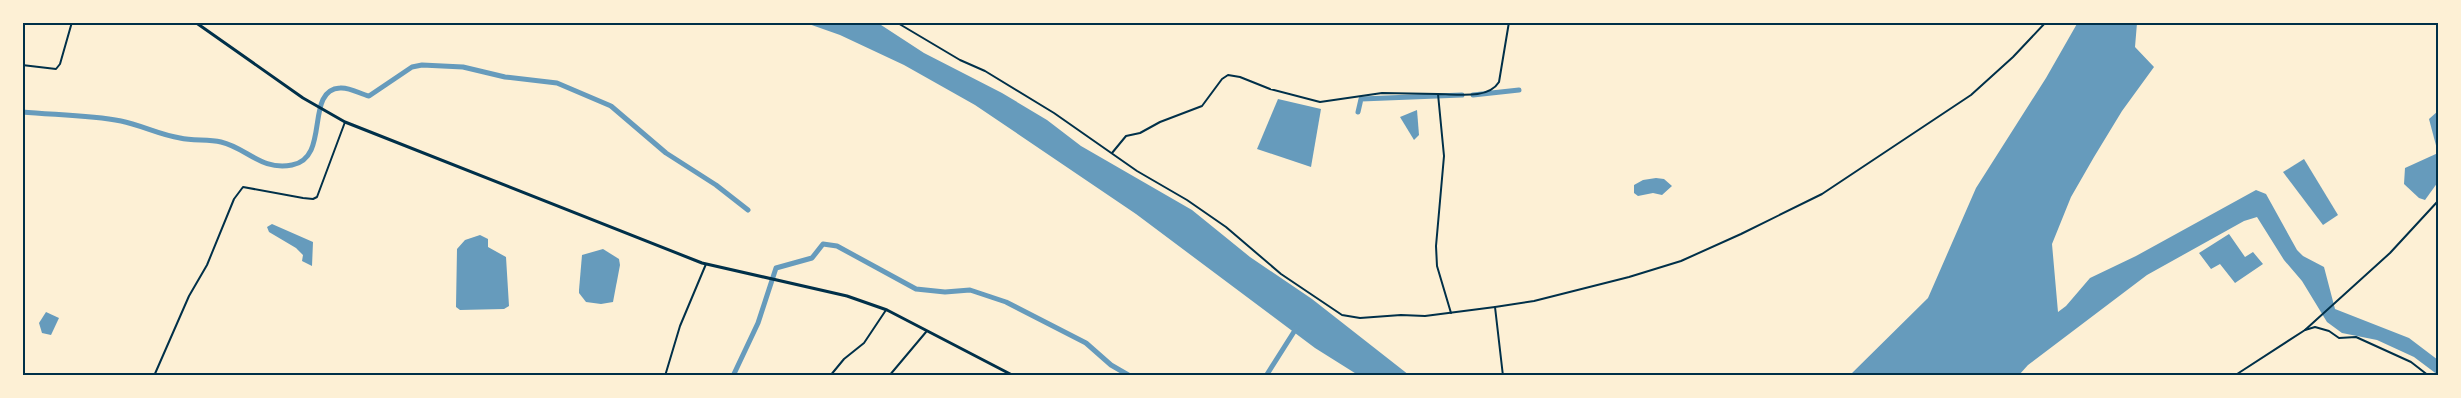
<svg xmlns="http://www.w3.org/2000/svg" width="2461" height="398" font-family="Poppins,sans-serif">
<rect width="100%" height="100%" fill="#fdf0d5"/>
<!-- water -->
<g fill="#669bbc">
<path d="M 2078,22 L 2137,23 L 2135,47 L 2154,67 L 2122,111 L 2094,157 L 2071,197 L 2052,244 L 2058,312 L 2066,306 L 2090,278 L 2136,256 L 2256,190 L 2266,194 L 2297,250 L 2303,256 L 2324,267 L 2335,309 L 2409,338 L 2438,360 L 2438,375 L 2414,357 L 2377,340 L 2342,333 L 2327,322 L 2302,281 L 2284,260 L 2257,217 L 2244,221 L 2147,275 L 2028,365 L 2019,375 L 1849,376 L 1928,298 L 1976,188 L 2046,78 Z"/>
<path d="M 806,23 L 878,23 L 924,53 L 1002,93 L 1047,120 L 1081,146 L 1192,210 L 1250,257 L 1312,299 L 1409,375 L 1358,375 L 1315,348 L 1136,214 L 975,105 L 904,65 L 840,35 Z"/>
<path d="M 1278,99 L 1321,109 L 1311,167 L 1257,149 Z"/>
<path d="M 1417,110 L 1419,135 L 1414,140 L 1400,117 Z"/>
<path d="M 2438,111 L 2438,153 L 2429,119 Z"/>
<path d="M 2438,153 L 2438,182 L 2425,200 L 2419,198 L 2404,184 L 2405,168 Z"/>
<path d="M 2304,159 L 2338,215 L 2323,225 L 2283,172 Z"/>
<path d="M 1656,178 L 1664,179 L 1672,186 L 1662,195 L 1653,193 L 1638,196 L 1634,193 L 1634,185 L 1643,180 Z"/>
<path d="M 272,224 L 313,242 L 312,266 L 302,261 L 303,255 L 296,248 L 269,232 L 267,227 Z"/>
<path d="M 2229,234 L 2245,257 L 2253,252 L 2263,264 L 2235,283 L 2220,264 L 2211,269 L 2199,253 Z"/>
<path d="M 480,235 L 488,239 L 488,247 L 506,257 L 509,306 L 504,309 L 460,310 L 456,307 L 457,249 L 465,240 Z"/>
<path d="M 603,249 L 619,259 L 620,265 L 613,302 L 601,304 L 586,302 L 579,293 L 579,290 L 582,255 Z"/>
<path d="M 46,312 L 59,318 L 51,335 L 42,333 L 39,323 Z"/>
</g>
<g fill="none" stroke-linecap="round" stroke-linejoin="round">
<!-- canal -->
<g stroke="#669bbc" stroke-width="5">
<path d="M 1473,95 L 1519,90"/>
<path d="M 22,112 C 55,115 89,115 121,121 C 141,125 160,135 180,138 C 193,141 208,139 221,142 C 247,148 261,171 292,165 C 331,158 304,90 340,88 C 350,87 360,94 369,96 L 412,67 L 422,65 L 463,67 L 505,77 L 557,83 L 611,106 L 666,153 L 716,185 L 748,210"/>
<path d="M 1358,112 L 1361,99 L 1462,95"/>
<path d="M 733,376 L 758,323 L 776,268 L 812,258 L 823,244 L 837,246 L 916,289 L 945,292 L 970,290 L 1006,302 L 1086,343 L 1111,365 L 1130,376"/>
<path d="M 1266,376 L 1297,327"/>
</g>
<!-- minor -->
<g stroke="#003049" stroke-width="2">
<path d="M 896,22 L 960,60 L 985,71 L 1054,113 L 1137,171 L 1187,200 L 1226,227 L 1281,274 L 1342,315 L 1360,318 L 1401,315 L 1425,316 L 1495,307"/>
<path d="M 22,65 L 56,69 L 60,64 L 72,22"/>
<path d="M 1112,153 L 1126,136 L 1140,133 L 1160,122 L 1202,106 L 1222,79 L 1228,75 L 1240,77 L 1270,89 L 1320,102 L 1382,93 L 1438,94"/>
<path d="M 1451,313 L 1437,266 L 1436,246 L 1444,156 L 1438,94 C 1456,94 1488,100 1499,82 L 1509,22"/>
<path d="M 2305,330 L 2315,327 L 2329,331 L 2339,338 L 2356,337 L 2411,362 L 2429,376"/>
<path d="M 154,376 L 189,296 L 207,265 L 234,199 L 243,187 L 303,198 L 313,199 L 317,197 L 345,122"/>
<path d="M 665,376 L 680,326 L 706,264"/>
<path d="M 830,376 L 844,359 L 864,343 L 886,310"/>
<path d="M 889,376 L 926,332"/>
<path d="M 1503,376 L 1495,307 L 1534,301 L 1629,277 L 1681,261 L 1741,234 L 1822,194 L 1971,95 L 2013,57 L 2046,22"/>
<path d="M 2234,376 L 2305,330 L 2390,253 L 2438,201"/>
</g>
<!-- secondary -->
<path stroke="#003049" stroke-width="3" d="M 195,22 L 303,98 L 345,122 L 702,263 L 847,296 L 887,310 L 1014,376"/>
</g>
<!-- border -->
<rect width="2461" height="398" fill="none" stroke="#fdf0d5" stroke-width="48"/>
<rect x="24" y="24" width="2413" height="350" fill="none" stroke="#003049" stroke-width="2"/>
</svg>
